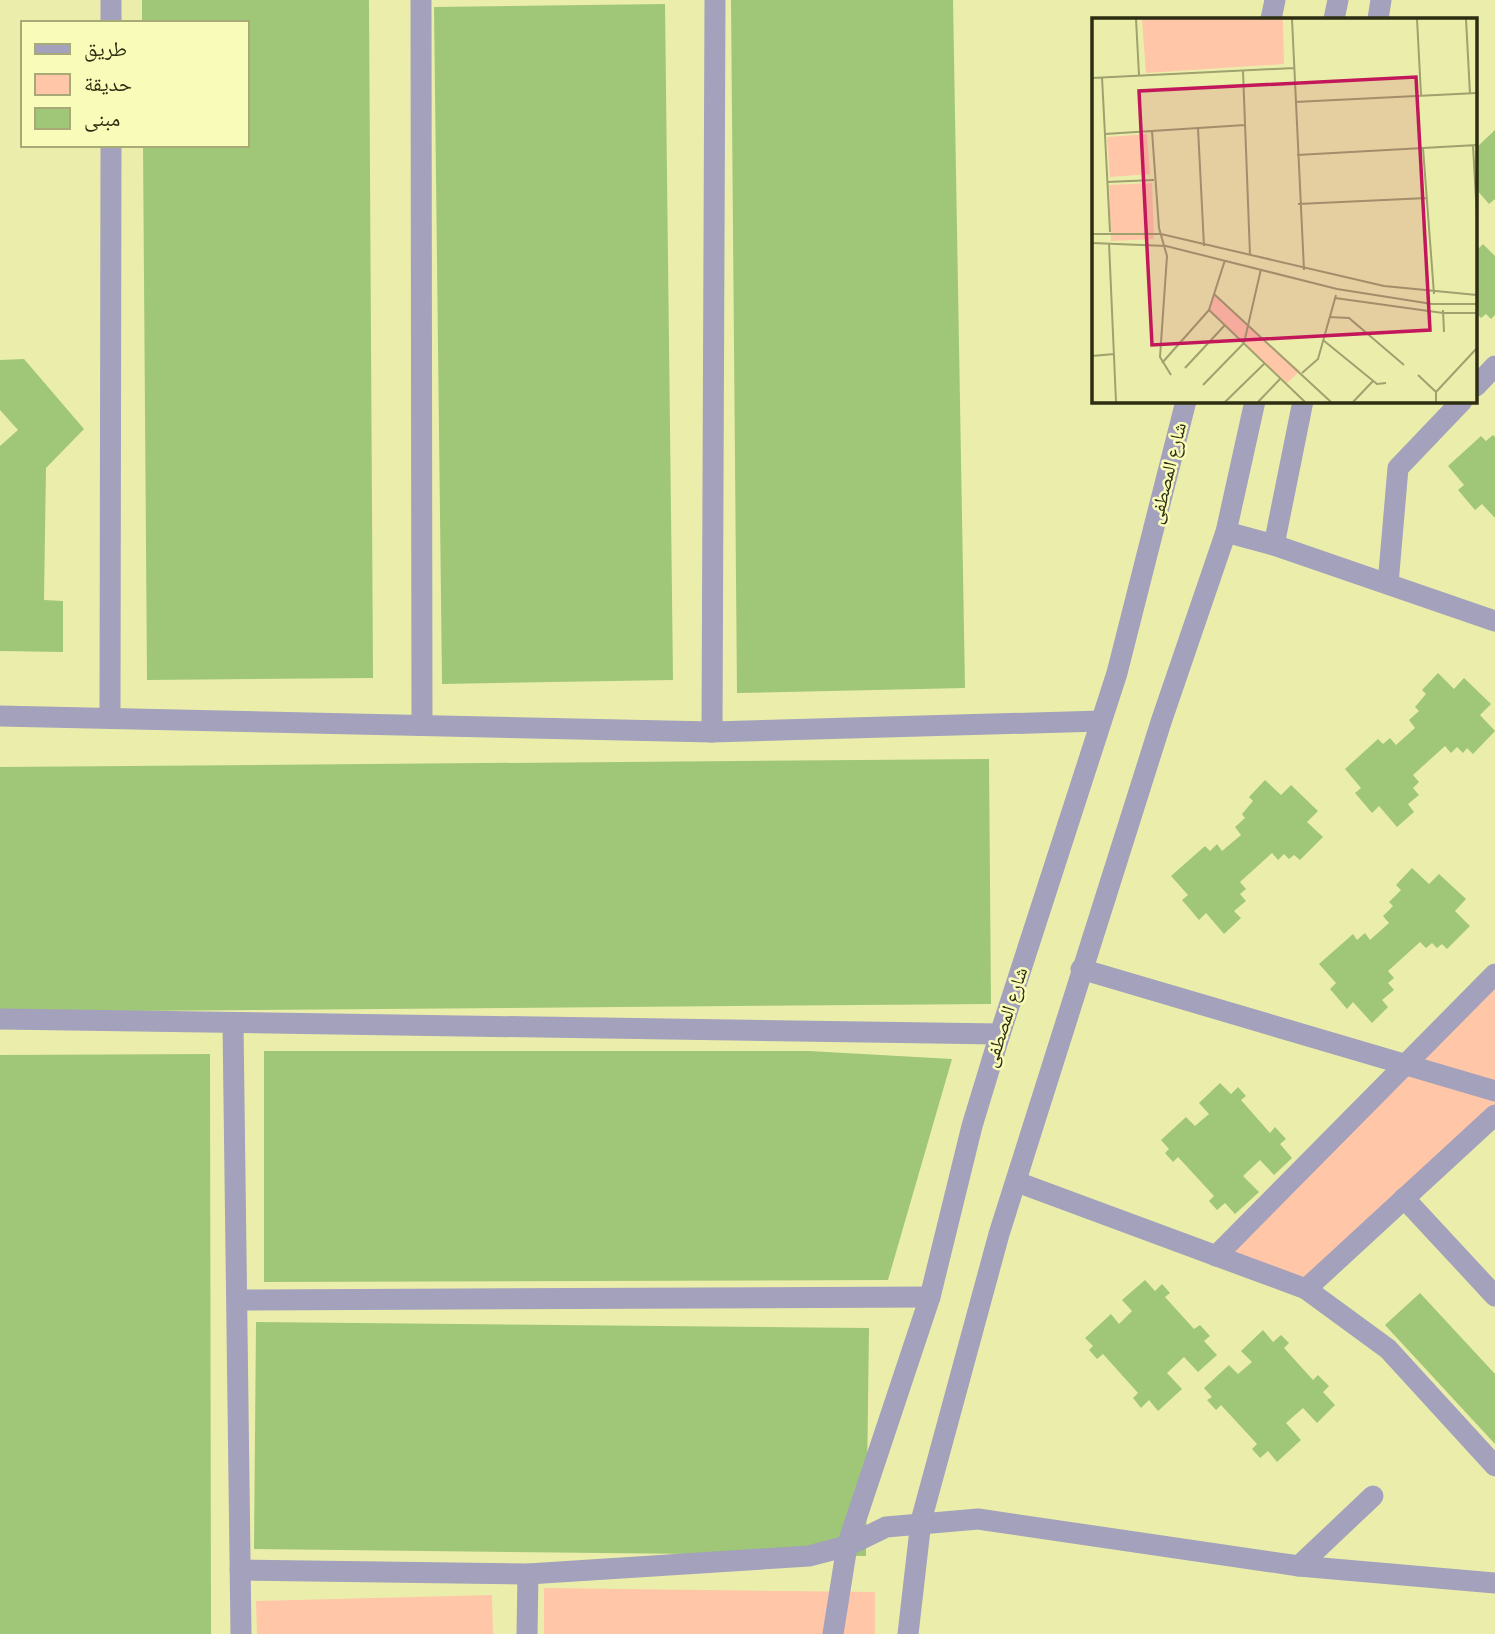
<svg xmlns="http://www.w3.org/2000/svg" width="1495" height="1634" font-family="Cabin,'Noto Naskh Arabic',sans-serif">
<rect width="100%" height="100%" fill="#ebeeab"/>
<!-- green -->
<g fill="#ffc6a8">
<path d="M 1495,974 L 1495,1115 L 1306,1289 L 1216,1256 Z"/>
<path d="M 544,1588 L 875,1592 L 875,1634 L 544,1634 Z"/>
<path d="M 492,1595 L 493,1634 L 257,1634 L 256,1601 Z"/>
</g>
<!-- building -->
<g fill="#a0c777">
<path d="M 142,0 L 369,0 L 373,678 L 147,680 L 143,145 L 247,145 L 247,23 L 142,23 Z"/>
<path d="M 731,0 L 953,0 L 965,688 L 737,693 Z"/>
<path d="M 665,4 L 673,680 L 442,684 L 434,7 Z"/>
<path d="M 1495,130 L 1495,199 L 1489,204 L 1476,189 L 1476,148 Z"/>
<path d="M 1483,244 L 1495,256 L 1495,315 L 1491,319 L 1486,314 L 1481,318 L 1476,313 L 1476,251 Z"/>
<path d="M 24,359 L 84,429 L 46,468 L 44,600 L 63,601 L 63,652 L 0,651 L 0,446 L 18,430 L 0,410 L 0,360 Z"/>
<path d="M 1493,435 L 1495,437 L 1495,518 L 1482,504 L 1475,510 L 1458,490 L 1464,485 L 1448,466 L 1481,436 L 1486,441 Z"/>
<path d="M 1438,673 L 1454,689 L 1464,678 L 1491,704 L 1480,715 L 1495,731 L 1473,754 L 1467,748 L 1463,753 L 1457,747 L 1451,753 L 1445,746 L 1413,775 L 1419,782 L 1413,788 L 1419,795 L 1408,804 L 1414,812 L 1397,827 L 1379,806 L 1372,813 L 1355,793 L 1361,788 L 1345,769 L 1378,739 L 1383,744 L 1390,738 L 1396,745 L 1415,728 L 1409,720 L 1419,711 L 1415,707 L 1426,694 L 1422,690 Z"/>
<path d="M 989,759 L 991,1004 L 0,1012 L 0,767 Z"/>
<path d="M 1265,780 L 1281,795 L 1291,785 L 1318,811 L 1307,822 L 1323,837 L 1300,860 L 1294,855 L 1289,859 L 1284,854 L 1278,860 L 1272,853 L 1240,882 L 1246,889 L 1240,894 L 1246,901 L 1234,911 L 1241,918 L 1224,934 L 1206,913 L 1199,920 L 1182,900 L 1188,895 L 1171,876 L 1205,846 L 1210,851 L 1217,844 L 1222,851 L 1241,835 L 1235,827 L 1245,818 L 1242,814 L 1253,801 L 1249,797 Z"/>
<path d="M 1412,868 L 1429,884 L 1439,874 L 1466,899 L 1455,911 L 1470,926 L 1447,949 L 1442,944 L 1437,948 L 1432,943 L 1426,948 L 1420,942 L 1388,971 L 1394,978 L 1388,983 L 1394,990 L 1382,1000 L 1388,1007 L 1372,1023 L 1353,1002 L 1347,1009 L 1330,989 L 1336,983 L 1319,964 L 1353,934 L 1357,940 L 1365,933 L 1370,940 L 1389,923 L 1383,916 L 1393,906 L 1389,902 L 1401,890 L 1396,885 Z"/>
<path d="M 264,1051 L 809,1051 L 952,1059 L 888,1280 L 264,1282 Z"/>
<path d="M 210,1054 L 211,1634 L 0,1634 L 0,1055 Z"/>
<path d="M 1220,1083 L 1231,1094 L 1238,1087 L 1246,1096 L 1241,1100 L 1270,1133 L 1275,1127 L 1286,1139 L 1280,1144 L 1292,1158 L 1274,1175 L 1260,1160 L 1243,1176 L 1259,1192 L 1235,1214 L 1225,1203 L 1217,1210 L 1209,1201 L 1214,1196 L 1178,1157 L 1173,1162 L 1165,1153 L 1169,1149 L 1161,1140 L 1186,1117 L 1195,1126 L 1209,1114 L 1199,1103 Z"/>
<path d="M 1145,1280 L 1155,1291 L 1162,1284 L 1170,1293 L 1165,1297 L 1194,1329 L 1200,1325 L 1210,1336 L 1204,1341 L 1217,1355 L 1198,1372 L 1184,1357 L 1167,1373 L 1182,1389 L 1158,1411 L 1149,1400 L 1141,1408 L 1133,1398 L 1138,1393 L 1103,1354 L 1097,1359 L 1089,1350 L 1093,1346 L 1085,1338 L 1111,1314 L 1119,1324 L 1132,1311 L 1122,1300 Z"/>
<path d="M 1420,1293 L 1495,1374 L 1495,1444 L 1385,1325 Z"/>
<path d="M 256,1322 L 869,1328 L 866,1556 L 254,1549 Z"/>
<path d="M 1263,1330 L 1273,1342 L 1281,1335 L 1289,1343 L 1284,1348 L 1313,1380 L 1318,1375 L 1329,1386 L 1323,1392 L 1335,1405 L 1317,1423 L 1303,1408 L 1286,1423 L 1301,1440 L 1277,1462 L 1268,1451 L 1260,1458 L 1252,1449 L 1257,1444 L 1221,1405 L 1216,1410 L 1207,1400 L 1212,1397 L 1204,1388 L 1229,1365 L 1238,1374 L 1252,1362 L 1241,1351 Z"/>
</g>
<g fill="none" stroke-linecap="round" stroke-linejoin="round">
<!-- minor -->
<g stroke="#a3a1bc" stroke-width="21">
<path d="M 421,0 L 422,725"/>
<path d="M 1271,19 L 1275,0"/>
<path d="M 1334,19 L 1338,0"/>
<path d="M 1378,19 L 1381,0"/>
<path d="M 111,23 L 111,0"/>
<path d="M 1476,386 L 1495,366"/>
<path d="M 1226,532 L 1274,545 L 1495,621"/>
<path d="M 1274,545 L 1303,401"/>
<path d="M 1388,584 L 1398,468 L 1462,401"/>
<path d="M 0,716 L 712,732 L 1101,721"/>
<path d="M 110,718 L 111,145"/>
<path d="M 712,732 L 715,0"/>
<path d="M 1081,969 L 1495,1091"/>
<path d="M 0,1019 L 1000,1034"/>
<path d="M 233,1023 L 241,1634"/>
<path d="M 1017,1182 L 1306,1289 L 1495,1115"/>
<path d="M 1404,1198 L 1495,1296"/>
<path d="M 1216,1256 L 1495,974"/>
<path d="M 1306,1289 L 1388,1349 L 1495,1466"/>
<path d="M 237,1300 L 930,1297"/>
<path d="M 1299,1566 L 1373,1496"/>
<path d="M 240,1570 L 528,1574 L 809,1556 L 847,1546 L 886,1527 L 978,1519 L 1299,1566 L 1495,1583"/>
<path d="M 527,1634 L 528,1574"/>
<path d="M 833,1634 L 847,1546 L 930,1297 L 972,1126 L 1000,1034 L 1117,673 L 1186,401"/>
<path d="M 908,1634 L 921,1521 L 999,1234 L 1161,722 L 1226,532 L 1255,401"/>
</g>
</g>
<g text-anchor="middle" stroke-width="5" stroke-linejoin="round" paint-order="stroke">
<!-- street labels -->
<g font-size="19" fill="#2d2d12" stroke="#f9fbb8">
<text transform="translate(1167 473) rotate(-76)" y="7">شارع المصطفى</text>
<text transform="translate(1005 1017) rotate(-72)" y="7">شارع المصطفى</text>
</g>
</g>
<!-- overview -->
<g transform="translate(1092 18)">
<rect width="385" height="385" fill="#ebeeab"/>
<path d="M 50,1 L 191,1 L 192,46 L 54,55 ZM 55,116 L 58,156 L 18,159 L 15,119 ZM 60,165 L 62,221 L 19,223 L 17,167 ZM 122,276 L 208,353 L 195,365 L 117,292 Z" fill="#ffc6a8"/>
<path fill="none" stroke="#9fa16e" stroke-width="2" d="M 44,1 L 47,57M 200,1 L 212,252M 325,1 L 329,77M 374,1 L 378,76M 151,53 L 158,237M 10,59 L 18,214M 0,60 L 202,50M 203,84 L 385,75M 106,110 L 112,228M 60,113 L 67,210 L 75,238 L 68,339 L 79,357M 13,116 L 153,107M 381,127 L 385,199M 331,130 L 342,276M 205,137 L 385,127M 15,164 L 62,162M 206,186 L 335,180M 0,216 L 69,216 L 292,268 L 385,277M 0,225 L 74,228 L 245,271 L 340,286 L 385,286M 17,225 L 24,384M 133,242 L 117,292 L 213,384M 122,276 L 239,384M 243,280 L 351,295 L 385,295M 351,292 L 352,314M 237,299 L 257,300 L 312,347M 231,322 L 285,366 L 294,365M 0,338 L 22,336M 70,345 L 117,292M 93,350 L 133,307M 210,355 L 226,341 L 244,277M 326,357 L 344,374M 111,367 L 152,325 L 169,251M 133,384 L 173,345M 166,384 L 189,360M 261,384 L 281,363M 344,384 L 344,374 L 385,330"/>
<path fill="#c2185b" fill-opacity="0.15" stroke="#c2185b" stroke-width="3.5" d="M 324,59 L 338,312 L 60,327 L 47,73 Z"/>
<rect width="385" height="385" fill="none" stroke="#2d2d12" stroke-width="3.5"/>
</g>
<!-- legend -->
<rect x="21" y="21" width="228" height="126" fill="#f9fbb8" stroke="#a7a976" stroke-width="2"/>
<rect x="35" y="44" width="35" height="10" fill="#a3a1bc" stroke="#a7a976" stroke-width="2"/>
<text x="84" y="56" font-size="21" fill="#2d2d12">طريق</text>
<rect x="35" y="74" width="35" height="21" fill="#ffc6a8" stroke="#a7a976" stroke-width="2"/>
<text x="84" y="91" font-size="21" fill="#2d2d12">حديقة</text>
<rect x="35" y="108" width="35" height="21" fill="#a0c777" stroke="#a7a976" stroke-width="2"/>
<text x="84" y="126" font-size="21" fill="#2d2d12">مبنى</text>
</svg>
